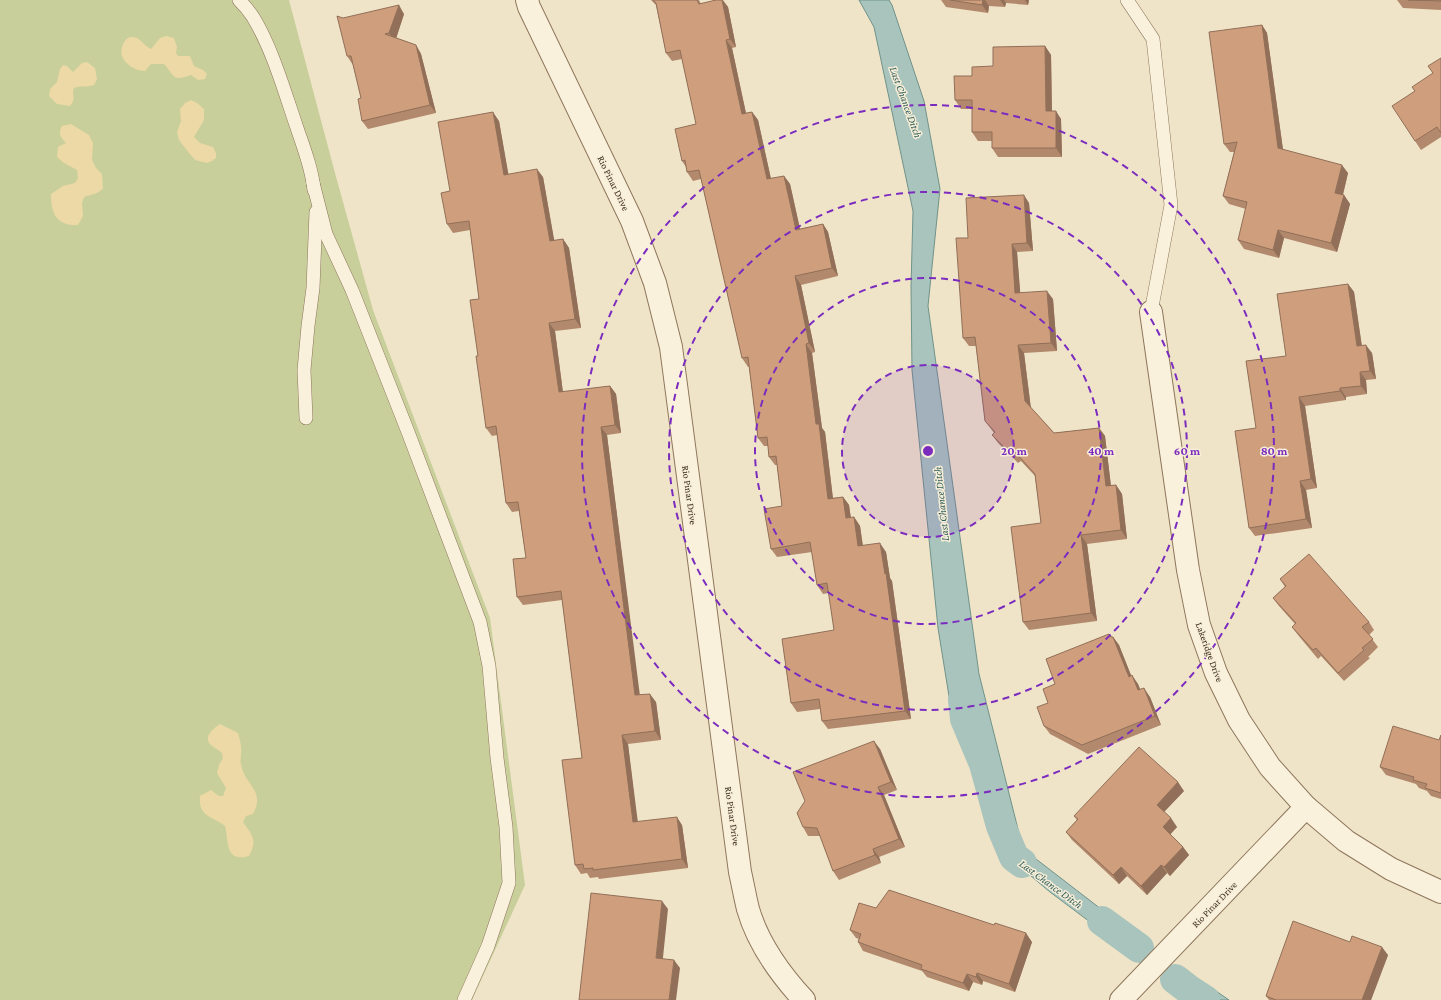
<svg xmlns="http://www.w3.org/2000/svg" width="1441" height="1000" font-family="'Crimson Pro',serif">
<rect width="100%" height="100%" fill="#f0e4c8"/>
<!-- green -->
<path fill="#c9cf9b" d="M 0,0 L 289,0 L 335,173 L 373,310 L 490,618 L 525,885 L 472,1000 L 0,1000 Z"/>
<!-- sand -->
<g fill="#ecd9a5">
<path d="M 166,36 L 174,38 L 177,47 L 176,53 L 178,56 L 190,56 L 194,66 L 203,70 L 207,74 L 205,79 L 198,80 L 191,75 C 172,82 175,76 164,64 L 151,64 L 145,71 C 137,71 125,65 122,56 C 120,49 124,36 133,37 C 140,37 144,46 151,49 L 160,38 Z"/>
<path d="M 87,62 L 95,68 L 97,79 L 94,85 C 87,88 81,85 74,88 C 71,95 77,98 70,106 L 57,104 L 49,96 L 50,89 L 57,82 L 60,69 L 63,65 L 67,66 L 73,72 L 82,63 Z"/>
<path d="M 191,100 L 197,103 L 204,109 L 204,120 L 194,137 L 200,143 L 213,147 L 216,153 L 216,158 L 212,161 L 207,163 L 195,160 L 189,153 L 179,140 L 177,132 L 181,121 L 180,109 L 185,103 Z"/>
<path d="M 71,124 L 89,135 L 93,143 L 92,160 L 96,168 L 102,174 L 103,189 L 97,193 L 84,197 L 82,203 L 83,216 L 78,225 C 56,226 51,213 51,194 L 63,186 L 75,183 L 78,178 L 77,170 L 64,163 L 57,157 L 58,147 L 66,143 C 60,137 58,133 62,126 Z"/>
<path d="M 220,724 L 238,733 C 240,740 242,747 241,754 C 241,758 240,761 241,764 C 244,785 266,790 253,814 L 246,816 L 243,822 C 252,835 258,840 249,856 C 224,863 229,840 225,826 C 212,816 198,817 200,796 L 211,790 L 219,796 L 223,796 L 226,788 L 217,773 L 219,765 L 223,758 L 222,753 C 219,750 214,748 211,745 C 202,737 214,728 220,724 Z"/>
</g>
<!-- water -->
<g fill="#a9c4bc" stroke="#6f938a">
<path d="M 859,0 L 889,0 L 892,5 L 924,101 L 940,189 L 928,306 L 979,674 L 1023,849 L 1140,939 L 1130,952 L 1050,892 L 1012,860 L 974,739 L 953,721 L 938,628 L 912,370 L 911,287 L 913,211 L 874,27 Z"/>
<path d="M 1200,980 L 1229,1000 L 1201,1000 L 1189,992 Z"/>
</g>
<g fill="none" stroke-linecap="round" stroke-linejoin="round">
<!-- canal -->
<g stroke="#a9c4bc" stroke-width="30">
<path d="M 963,700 L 965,719 L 984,764 L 1001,826 L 1014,857 L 1022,863"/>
<path d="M 1102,921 L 1139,948"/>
<path d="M 1175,979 L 1188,989 L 1205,1000"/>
</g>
<!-- service casing -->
<g stroke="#8d765c" stroke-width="14">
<g id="service">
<path d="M 239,0 C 244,5 249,11 253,17 C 272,48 284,90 296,125 C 303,146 312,168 314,190"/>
<path d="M 1127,0 L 1153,39 L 1171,205 L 1151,312"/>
<path d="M 313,183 L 326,234 L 352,290 L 408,432 L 480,622 L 489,666 L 497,758 L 506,827 L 509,883 L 488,946 L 464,1000"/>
<path d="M 306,418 L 304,370 L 308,326 L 313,288 L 316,212"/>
</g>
</g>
<!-- minor casing -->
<g stroke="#8d765c" stroke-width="24">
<g id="minor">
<path d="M 527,0 L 529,7 L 632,221 L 655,283 L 671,347 L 740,872 C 743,885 745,897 748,909 C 758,944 780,974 804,1000"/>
<path d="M 1151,312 L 1188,570 L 1199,625 L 1216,673 L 1239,720 L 1270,767 L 1306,807 L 1346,841 L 1391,869 L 1441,892"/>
<path d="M 1121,1000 L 1306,807"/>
</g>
</g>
<!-- service -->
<use href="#service" stroke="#faf1dc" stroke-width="13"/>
<!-- minor -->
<use href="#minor" stroke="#faf1dc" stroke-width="22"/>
</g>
<!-- wall -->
<g fill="#b2896c">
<path d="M 651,0 L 699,0 L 701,4 L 716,0 L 723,0 L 728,7 L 736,47 L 732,48 L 746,113 L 752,112 L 758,120 L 771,179 L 784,176 L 790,184 L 800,229 L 823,224 L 828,232 L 838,276 L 801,285 L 815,352 L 812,353 L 822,428 L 825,432 L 833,498 L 843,497 L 849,505 L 851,518 L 854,517 L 860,526 L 863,546 L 886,552 L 890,578 L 892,581 L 911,719 L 828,729 L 822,721 L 820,709 L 797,712 L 791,703 L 834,630 L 829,593 L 823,594 L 817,585 L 812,552 L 777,557 L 771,549 L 782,506 L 777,465 L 775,465 L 769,457 L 768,446 L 764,446 L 758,438 L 749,367 L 748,367 L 742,358 L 701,179 L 693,181 L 687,172 L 686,167 L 682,161 L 696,124 L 682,59 L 672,61 L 666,53 L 656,5 Z"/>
<path d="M 941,0 L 1029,0 L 1028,5 L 1006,3 L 1005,7 L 989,6 L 988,13 L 946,7 Z"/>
<path d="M 1397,0 L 1441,0 L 1441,10 L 1403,8 Z"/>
<path d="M 404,14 L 396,38 L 416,45 L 421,54 L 436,113 L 368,129 L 362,121 L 361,98 L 353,65 L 347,56 L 343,18 Z"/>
<path d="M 1262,25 L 1267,33 L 1283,150 L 1348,173 L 1343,195 L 1344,195 L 1350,204 L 1337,252 L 1284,238 L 1279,258 L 1244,249 L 1238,240 L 1246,209 L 1229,204 L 1223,196 L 1234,152 L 1230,152 L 1224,144 Z"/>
<path d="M 1045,46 L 1051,55 L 1052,111 L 1061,119 L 1062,157 L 998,157 L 992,148 L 992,141 L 978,141 L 972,132 L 972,109 L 961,109 L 955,100 L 972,76 L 993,66 Z"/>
<path d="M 1441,58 L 1441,137 L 1421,150 L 1415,141 L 1415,91 L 1433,73 Z"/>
<path d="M 499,121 L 508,174 L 543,177 L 554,241 L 563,239 L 569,248 L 581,328 L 555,331 L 563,392 L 610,386 L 616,394 L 621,433 L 607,435 L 639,695 L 656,702 L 661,740 L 628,744 L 637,822 L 682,825 L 688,868 L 599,879 L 598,877 L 590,878 L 587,873 L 581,874 L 575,865 L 582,758 L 562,600 L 523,605 L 517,597 L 526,558 L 519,511 L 512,512 L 506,503 L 497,435 L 492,436 L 486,428 L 478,356 L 479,299 L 470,230 L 453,233 L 447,224 L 450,191 Z"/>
<path d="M 1029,203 L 1033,251 L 1017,252 L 1020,293 L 1053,299 L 1057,351 L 1024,353 L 1031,408 L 1054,433 L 1099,428 L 1105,436 L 1111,486 L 1116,485 L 1122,494 L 1127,539 L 1087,544 L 1097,621 L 1029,630 L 1023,622 L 1041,523 L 1035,476 L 1021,461 L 1018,463 L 998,443 L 992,435 L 994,433 L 985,421 L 976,346 L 969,346 L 963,338 Z"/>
<path d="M 1348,284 L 1354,292 L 1362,346 L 1372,353 L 1376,379 L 1366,380 L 1367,394 L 1346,397 L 1346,400 L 1305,406 L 1317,488 L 1306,490 L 1312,528 L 1255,536 L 1249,528 L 1256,428 L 1286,356 Z"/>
<path d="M 1280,579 L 1369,622 L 1374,630 L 1369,635 L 1378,647 L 1368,657 L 1370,658 L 1344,681 L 1321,656 L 1318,659 L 1298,635 L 1292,627 L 1295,624 L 1279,606 L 1273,598 L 1285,587 Z"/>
<path d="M 1109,634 L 1112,637 L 1113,637 L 1119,645 L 1131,676 L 1138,684 L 1140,689 L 1150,697 L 1161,725 L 1088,754 L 1050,734 L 1044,726 L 1048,703 L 1055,684 Z"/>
<path d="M 1441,735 L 1441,799 L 1431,796 L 1427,791 L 1419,788 L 1416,784 L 1386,775 L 1380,767 L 1439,740 Z"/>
<path d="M 880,749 L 897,790 L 884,795 L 905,847 L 879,857 L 881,863 L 839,880 L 833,871 L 820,836 L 808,836 L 803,827 Z"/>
<path d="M 1184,791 L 1164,812 L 1177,827 L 1170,834 L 1183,847 L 1189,855 L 1170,876 L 1167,873 L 1147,895 L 1127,876 L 1119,884 L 1072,840 L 1066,832 L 1077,820 L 1074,816 Z"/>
<path d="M 876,908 L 1032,942 L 1015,992 L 983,981 L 982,985 L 973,982 L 969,991 L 927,977 L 922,971 L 863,951 L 858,942 L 859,939 L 856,938 L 850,930 Z"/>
<path d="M 1350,942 L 1388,955 L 1371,1000 L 1269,1000 L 1266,996 Z"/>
</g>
<!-- shaded-wall -->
<g fill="#916f58">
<path d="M 722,0 L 728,7 L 736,47 L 730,39 Z"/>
<path d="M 983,0 L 985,0 L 989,6 L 988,13 L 982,5 Z"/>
<path d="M 1000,0 L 1004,0 L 1006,3 L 1005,7 Z"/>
<path d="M 1025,0 L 1029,0 L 1028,5 Z"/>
<path d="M 399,5 L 404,14 L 395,42 L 389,33 Z"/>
<path d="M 1262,25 L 1267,33 L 1284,157 L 1278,148 Z"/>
<path d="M 726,40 L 732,48 L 748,123 L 742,114 Z"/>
<path d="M 416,45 L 421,54 L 436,113 L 430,105 Z"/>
<path d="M 1045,46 L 1051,55 L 1052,119 L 1046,111 Z"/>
<path d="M 1056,111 L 1061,119 L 1062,157 L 1056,148 Z"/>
<path d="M 493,112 L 499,121 L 510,183 L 504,175 Z"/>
<path d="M 752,112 L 758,120 L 773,188 L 767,179 Z"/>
<path d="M 1342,165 L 1348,173 L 1341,202 L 1335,193 Z"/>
<path d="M 537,169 L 543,177 L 556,250 L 550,241 Z"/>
<path d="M 784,176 L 790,184 L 802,238 L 796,230 Z"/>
<path d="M 1024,195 L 1029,203 L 1033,251 L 1027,243 Z"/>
<path d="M 1344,195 L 1350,204 L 1337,252 L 1331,243 Z"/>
<path d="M 823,224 L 828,232 L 838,276 L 832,268 Z"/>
<path d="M 1278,230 L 1284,238 L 1279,258 L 1273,250 Z"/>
<path d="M 563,239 L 569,248 L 581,328 L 575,319 Z"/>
<path d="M 1012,244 L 1017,252 L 1021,302 L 1015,293 Z"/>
<path d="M 795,276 L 801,285 L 815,352 L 809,343 Z"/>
<path d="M 1348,284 L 1354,292 L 1363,355 L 1357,346 Z"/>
<path d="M 1047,291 L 1053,299 L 1057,351 L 1051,343 Z"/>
<path d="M 549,323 L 555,331 L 564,401 L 559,392 Z"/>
<path d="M 806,344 L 812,353 L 822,428 L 825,432 L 834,508 L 828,499 L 816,424 Z"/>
<path d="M 1018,345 L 1024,353 L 1031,410 L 1025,401 Z"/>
<path d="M 1366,345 L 1372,353 L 1376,379 L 1370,371 Z"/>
<path d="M 1360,372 L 1366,380 L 1367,394 L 1361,386 Z"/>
<path d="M 610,386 L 616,394 L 621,433 L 615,425 Z"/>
<path d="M 1340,388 L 1346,397 L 1346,400 L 1340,391 Z"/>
<path d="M 1299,397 L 1305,406 L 1317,488 L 1311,479 Z"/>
<path d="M 601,427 L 607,435 L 641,704 L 635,695 Z"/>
<path d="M 1099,428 L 1105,436 L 1112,495 L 1106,486 Z"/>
<path d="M 1300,481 L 1306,490 L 1312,528 L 1306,519 Z"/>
<path d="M 1116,485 L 1122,494 L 1127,539 L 1121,530 Z"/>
<path d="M 843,497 L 849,505 L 852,527 L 846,518 Z"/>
<path d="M 854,517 L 860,526 L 864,555 L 858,546 Z"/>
<path d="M 1081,535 L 1087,544 L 1097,621 L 1091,613 Z"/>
<path d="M 880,543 L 886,552 L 890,578 L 892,581 L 911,719 L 905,711 Z"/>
<path d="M 1109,634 L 1115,642 L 1113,637 L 1119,645 L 1135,685 L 1129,677 Z"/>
<path d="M 1132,675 L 1138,684 L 1144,699 L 1138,690 Z"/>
<path d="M 1144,688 L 1150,697 L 1161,725 L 1155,716 Z"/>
<path d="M 650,694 L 656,702 L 661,740 L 655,731 Z"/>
<path d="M 622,735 L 628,744 L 639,831 L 633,822 Z"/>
<path d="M 874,741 L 880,749 L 897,790 L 891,782 Z"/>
<path d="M 1178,782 L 1184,791 L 1163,813 L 1157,805 Z"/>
<path d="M 878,787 L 884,795 L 905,847 L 899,839 Z"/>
<path d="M 677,817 L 682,825 L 688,868 L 682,859 Z"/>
<path d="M 1171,818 L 1177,827 L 1169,836 L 1163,827 Z"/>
<path d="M 1183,847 L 1189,855 L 1170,876 L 1164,867 Z"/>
<path d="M 873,849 L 879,857 L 881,863 L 875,855 Z"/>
<path d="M 1161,865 L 1167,873 L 1147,895 L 1141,886 Z"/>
<path d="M 1121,867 L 1127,876 L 1119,884 L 1113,875 Z"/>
<path d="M 662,901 L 668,909 L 662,967 L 656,958 Z"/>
<path d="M 1026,933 L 1032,942 L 1015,992 L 1009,984 Z"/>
<path d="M 1382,947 L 1388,955 L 1371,1000 L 1362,1000 Z"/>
<path d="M 674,960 L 680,968 L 676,1000 L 669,1000 Z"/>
<path d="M 977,973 L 983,981 L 982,985 L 976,977 Z"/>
<path d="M 967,974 L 973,982 L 969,991 L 963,983 Z"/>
</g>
<!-- building -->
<g fill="#cf9f7d" stroke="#916f58">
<path d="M 653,0 L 697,0 L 699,4 L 716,0 L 722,0 L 730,39 L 726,40 L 742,114 L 752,112 L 767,179 L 784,176 L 796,230 L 823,224 L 832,268 L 795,276 L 809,343 L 806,344 L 816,424 L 819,424 L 828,499 L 843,497 L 846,518 L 854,517 L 858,546 L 880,543 L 885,574 L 886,573 L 905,711 L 822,721 L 819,699 L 791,703 L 782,639 L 834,630 L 827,583 L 817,585 L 810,542 L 771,549 L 764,509 L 782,506 L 776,456 L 769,457 L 767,437 L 758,438 L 748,357 L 742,358 L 699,170 L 687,172 L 685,160 L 682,161 L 675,129 L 696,124 L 680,50 L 666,53 L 656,3 Z"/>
<path d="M 950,0 L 983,0 L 982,5 Z"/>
<path d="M 1408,0 L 1441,0 L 1441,1 Z"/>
<path d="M 399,5 L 389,33 L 385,34 L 416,45 L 430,105 L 362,121 L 358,99 L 361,98 L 351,56 L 347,56 L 337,16 L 343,18 Z"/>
<path d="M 1262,25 L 1278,148 L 1342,165 L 1335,193 L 1344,195 L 1331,243 L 1278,230 L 1273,250 L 1238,240 L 1247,202 L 1223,196 L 1237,142 L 1224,144 L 1209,32 Z"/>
<path d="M 1045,46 L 1046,111 L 1056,111 L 1056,148 L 992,148 L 992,132 L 972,132 L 972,100 L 955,100 L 954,76 L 972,76 L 972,67 L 993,66 L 993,47 Z"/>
<path d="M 1441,58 L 1441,133 L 1437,127 L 1415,141 L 1392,106 L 1415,91 L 1412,87 L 1433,73 L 1428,66 Z"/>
<path d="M 493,112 L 504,175 L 537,169 L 550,241 L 563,239 L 575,319 L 549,323 L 559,392 L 610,386 L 615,425 L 601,427 L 635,695 L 650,694 L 655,731 L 622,735 L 633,822 L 677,817 L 682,859 L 593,870 L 593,868 L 584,869 L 583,864 L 575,865 L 562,760 L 582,758 L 561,591 L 517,597 L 513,559 L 526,558 L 518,502 L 506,503 L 496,426 L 486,428 L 476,356 L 478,356 L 470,300 L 479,299 L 469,221 L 447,224 L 441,193 L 450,191 L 438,122 Z"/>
<path d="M 1024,195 L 1027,243 L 1012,244 L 1015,293 L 1047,291 L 1051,343 L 1018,345 L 1025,401 L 1054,433 L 1099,428 L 1106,486 L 1116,485 L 1121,530 L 1081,535 L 1091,613 L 1023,622 L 1011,527 L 1041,523 L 1035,474 L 1015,452 L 1012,455 L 992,435 L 995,432 L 985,421 L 975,337 L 963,338 L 956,238 L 968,238 L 966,198 Z"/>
<path d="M 1348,284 L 1357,346 L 1366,345 L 1370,371 L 1360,372 L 1361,386 L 1340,388 L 1340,391 L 1299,397 L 1311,479 L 1300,481 L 1306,519 L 1249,528 L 1235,431 L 1256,428 L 1246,361 L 1286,356 L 1277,294 Z"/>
<path d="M 1309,554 L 1369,622 L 1362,627 L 1373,639 L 1362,648 L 1364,650 L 1338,673 L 1316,648 L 1313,650 L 1292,627 L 1296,623 L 1273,598 L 1286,586 L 1280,579 Z"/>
<path d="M 1109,634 L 1111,637 L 1113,637 L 1129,677 L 1132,675 L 1138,690 L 1144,688 L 1155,716 L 1082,745 L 1044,726 L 1037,707 L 1048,703 L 1043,689 L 1055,684 L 1046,659 Z"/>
<path d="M 1393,726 L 1439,740 L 1441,735 L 1441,793 L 1425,788 L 1427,784 L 1413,780 L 1414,777 L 1380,767 Z"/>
<path d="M 874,741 L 891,782 L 878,787 L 899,839 L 873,849 L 875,855 L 833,871 L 817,828 L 803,827 L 797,813 L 805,801 L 793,772 Z"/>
<path d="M 1139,747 L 1178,782 L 1157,805 L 1171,818 L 1163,827 L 1183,847 L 1164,867 L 1161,865 L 1141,886 L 1121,867 L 1113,875 L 1066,832 L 1078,819 L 1074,816 Z"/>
<path d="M 889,890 L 994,925 L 995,923 L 1026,933 L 1009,984 L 977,973 L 976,977 L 967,974 L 963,983 L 921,969 L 922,965 L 858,942 L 861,934 L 850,930 L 859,903 L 876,908 Z"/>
<path d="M 591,893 L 662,901 L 656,958 L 674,960 L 669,1000 L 579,1000 Z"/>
<path d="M 1293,921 L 1350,942 L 1352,936 L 1382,947 L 1362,1000 L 1276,1000 L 1266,996 Z"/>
</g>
<!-- distance rings -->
<circle cx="928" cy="451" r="86" fill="#7b2cbf" fill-opacity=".12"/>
<g fill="none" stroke="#7b2cbf" stroke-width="2" stroke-dasharray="7 5">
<circle cx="928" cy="451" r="86"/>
<circle cx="928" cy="451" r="173"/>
<circle cx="928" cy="451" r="259"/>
<circle cx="928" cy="451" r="346"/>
</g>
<g text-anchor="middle" stroke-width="3" stroke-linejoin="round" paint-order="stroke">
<!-- street labels -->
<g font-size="10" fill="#3d2e20" stroke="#f7eed8">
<text transform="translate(614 183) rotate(64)" y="4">Rio Pinar Drive</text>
<text transform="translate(690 495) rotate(82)" y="4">Rio Pinar Drive</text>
<text transform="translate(1210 652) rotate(70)" y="4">Lakeridge Drive</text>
<text transform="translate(733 816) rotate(82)" y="4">Rio Pinar Drive</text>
<text transform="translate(1214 904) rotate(-46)" y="4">Rio Pinar Drive</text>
</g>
<!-- water labels -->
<g font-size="11" font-style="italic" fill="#2f5d5a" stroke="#f7eed8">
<text transform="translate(906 102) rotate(70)" y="4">Last Chance Ditch</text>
<text transform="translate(941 504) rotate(-96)" y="4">Last Chance Ditch</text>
<text transform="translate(1051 884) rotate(36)" y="4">Last Chance Ditch</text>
</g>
</g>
<circle cx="928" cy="451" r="6" fill="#7b2cbf" stroke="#f7eed8" stroke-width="2"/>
<g font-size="12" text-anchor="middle" font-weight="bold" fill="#7b2cbf" stroke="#f7eed8" stroke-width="3" stroke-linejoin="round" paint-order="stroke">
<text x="1014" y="455">20 m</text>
<text x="1101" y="455">40 m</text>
<text x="1187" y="455">60 m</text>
<text x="1274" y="455">80 m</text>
</g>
</svg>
